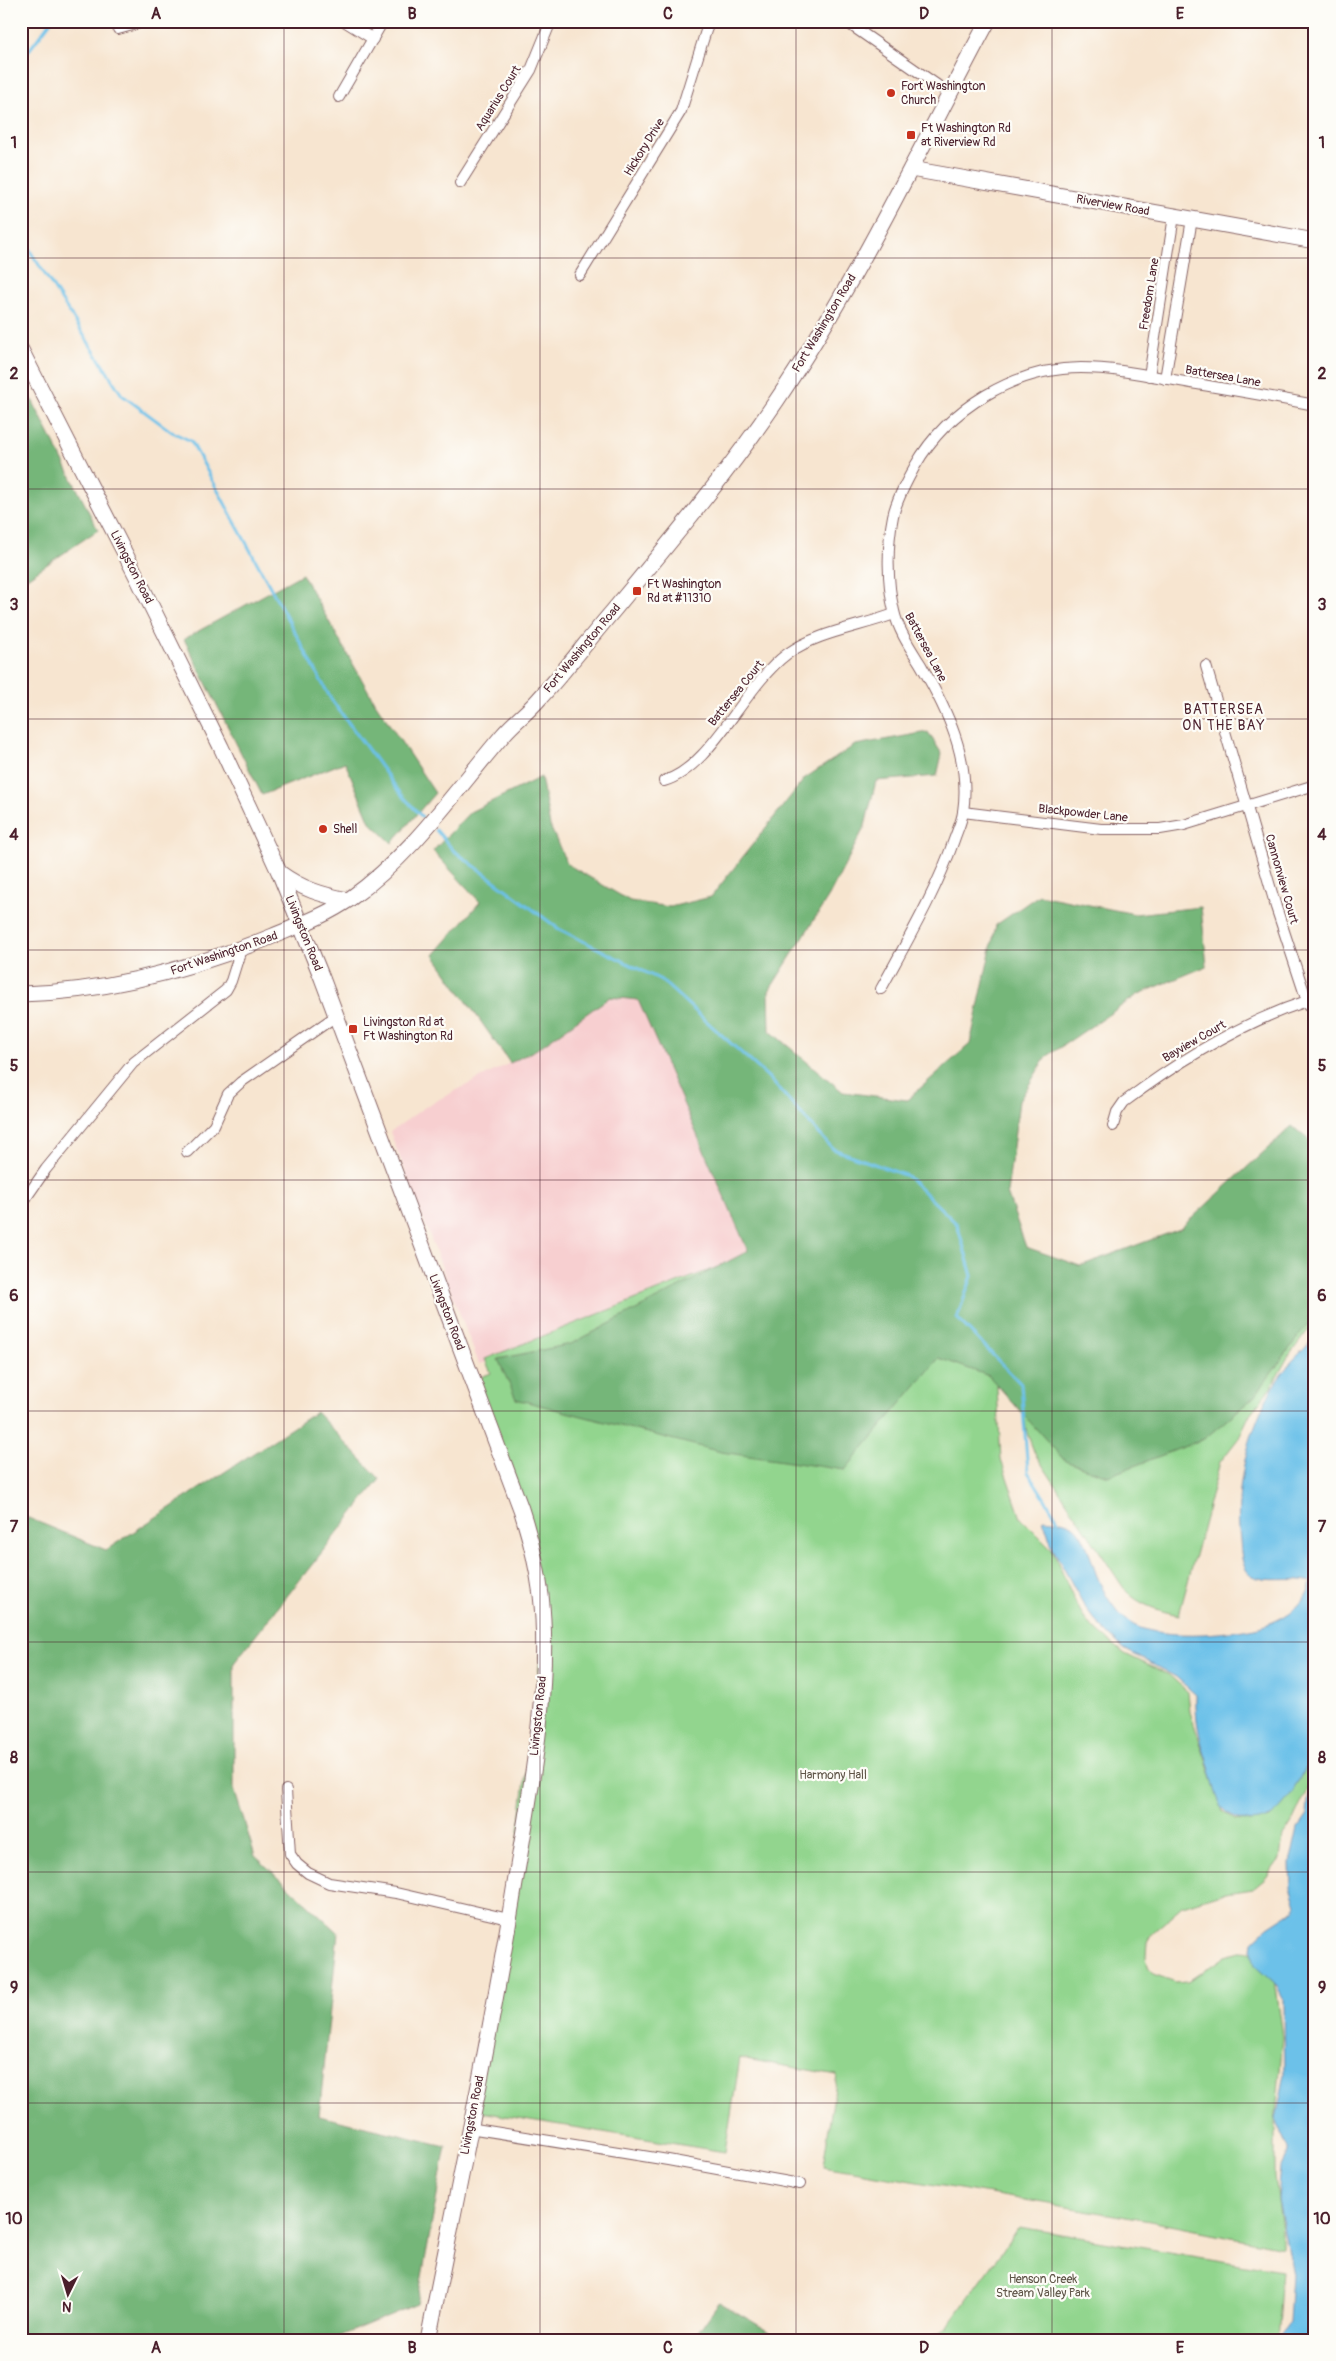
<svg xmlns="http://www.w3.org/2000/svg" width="1336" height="2361" font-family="Pangolin,sans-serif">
<rect width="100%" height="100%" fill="#fdfcf7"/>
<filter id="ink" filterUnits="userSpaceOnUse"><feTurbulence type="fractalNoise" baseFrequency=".02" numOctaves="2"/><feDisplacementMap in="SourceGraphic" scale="10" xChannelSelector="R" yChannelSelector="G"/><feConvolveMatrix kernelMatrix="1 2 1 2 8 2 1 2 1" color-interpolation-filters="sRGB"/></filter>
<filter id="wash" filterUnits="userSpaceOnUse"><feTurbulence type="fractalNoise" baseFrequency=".0096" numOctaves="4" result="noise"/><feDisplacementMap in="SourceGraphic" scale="20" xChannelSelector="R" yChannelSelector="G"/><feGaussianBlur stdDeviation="1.12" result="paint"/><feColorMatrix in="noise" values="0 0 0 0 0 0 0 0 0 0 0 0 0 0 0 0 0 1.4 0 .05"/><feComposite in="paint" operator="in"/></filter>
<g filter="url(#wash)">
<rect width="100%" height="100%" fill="#f7e5d0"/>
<!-- built -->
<path fill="#f7cfd0" d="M 610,997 L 638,999 L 748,1251 L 571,1344 L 479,1364 L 390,1132 L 428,1105 L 537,1049 Z"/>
<!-- green -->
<g fill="#92d58e" stroke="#6e7a5c">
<path d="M 1315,1141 L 1315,1310 L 1312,1325 L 1288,1357 L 1272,1386 L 1250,1414 L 1238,1439 L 1220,1462 L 1179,1615 C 1159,1611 1139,1605 1125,1590 L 1035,1454 L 1027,1433 L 1022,1406 L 1128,1270 Z"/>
<path d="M 778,1243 L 993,1358 L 997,1388 L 1001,1460 L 1021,1518 L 1052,1549 L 1077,1606 L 1088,1623 L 1125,1654 L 1169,1675 L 1188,1692 L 1190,1712 L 1223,1811 L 1235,1819 L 1250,1822 L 1269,1818 L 1277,1810 L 1315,1651 L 1315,1773 L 1291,1824 L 1283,1836 L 1280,1859 L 1265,1879 L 1253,1889 L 1220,1894 L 1183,1906 L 1152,1933 L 1147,1942 L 1146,1956 L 1148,1966 L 1153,1974 L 1176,1982 L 1186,1981 L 1202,1973 L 1226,1956 L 1244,1951 L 1255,1953 L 1274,1973 L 1283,2037 L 1275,2124 L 1275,2176 L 1282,2230 L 1282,2247 L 1150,2221 L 823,2166 L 837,2075 L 740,2058 L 725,2152 L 475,2111 L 502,1968 L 545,1617 L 478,1378 L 491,1373 L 485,1359 Z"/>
<path d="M 1019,2227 L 1282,2271 L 1277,2340 L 925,2340 L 948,2326 Z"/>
</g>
<!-- forest -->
<g fill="#75b679" stroke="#606a52">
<path d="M 21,378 L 98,530 L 21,582 Z"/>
<path d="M 302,574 L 374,701 L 435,793 L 392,843 L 370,822 L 345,762 L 262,795 L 184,639 Z"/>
<path d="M 928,732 L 942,754 L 937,776 L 876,781 L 865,826 L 829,896 L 769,991 L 770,1031 L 843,1092 L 907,1100 L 970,1044 L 996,925 L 1039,895 L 1135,914 L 1201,907 L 1207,966 L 1139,994 L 1046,1057 L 1019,1101 L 1007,1193 L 1026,1247 L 1080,1266 L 1180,1229 L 1292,1126 L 1315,1145 L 1315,1314 L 1254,1397 L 1204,1439 L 1108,1476 L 1065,1461 L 989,1376 L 939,1358 L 845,1470 L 721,1452 L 516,1399 L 498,1359 L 571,1344 L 748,1251 L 638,1000 L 610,997 L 537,1049 L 510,1063 L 434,955 L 480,902 L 433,851 L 470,812 L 541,777 L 550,826 L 567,864 L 630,901 L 670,907 L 711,897 L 805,778 L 855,745 Z"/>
<path d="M 316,1412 L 380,1479 L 234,1663 L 234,1789 L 255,1856 L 338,1932 L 319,2116 L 446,2146 L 417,2304 L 330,2340 L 21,2340 L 21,1515 L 106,1550 Z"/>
<path d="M 719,2302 L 784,2340 L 692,2340 Z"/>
</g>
<!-- water -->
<g fill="#6cc1e9" stroke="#5b708a">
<path d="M 1315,1337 L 1315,1740 C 1306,1768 1281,1833 1243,1820 C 1236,1818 1229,1815 1224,1809 C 1215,1799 1213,1778 1209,1766 C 1200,1742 1195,1721 1196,1695 L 1176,1677 L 1124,1649 L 1100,1626 L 1085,1607 L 1053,1549 L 1043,1519 C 1052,1520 1063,1520 1072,1525 C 1086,1534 1091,1561 1097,1576 C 1104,1593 1114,1611 1129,1622 C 1153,1641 1231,1634 1259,1627 C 1282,1620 1306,1607 1311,1582 C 1294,1576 1264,1584 1251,1575 C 1241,1568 1241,1551 1240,1540 C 1233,1487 1251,1414 1284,1371 C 1293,1359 1305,1349 1315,1337 Z"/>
<path d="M 1315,1780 L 1315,2340 L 1276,2340 L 1289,2323 L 1292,2275 L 1278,2198 L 1281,2167 L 1288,2152 L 1288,2145 L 1277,2126 L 1276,2119 L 1285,2074 L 1284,1999 L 1277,1985 L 1255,1965 L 1252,1951 L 1253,1941 L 1268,1927 L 1294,1910 L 1296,1905 L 1291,1890 L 1290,1864 L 1298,1828 L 1307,1815 L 1309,1788 Z"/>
</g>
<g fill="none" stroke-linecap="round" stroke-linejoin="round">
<!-- stream -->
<g stroke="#6cc1e9" stroke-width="3">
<path d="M 21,61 L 51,21"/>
<path d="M 21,232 L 32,254 L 122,395 L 172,432 L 191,441 L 331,699 L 400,793 L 422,817"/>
<path d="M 436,830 L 453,850 L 559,929 L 661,980 L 768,1077 L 833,1149 L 907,1176 L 957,1224 L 972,1276 L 957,1318 L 1021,1384 L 1028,1472 L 1058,1520"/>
</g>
</g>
</g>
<g filter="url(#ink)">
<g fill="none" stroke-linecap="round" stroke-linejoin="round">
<!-- street casing -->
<g stroke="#876465" stroke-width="12">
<g id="street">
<path d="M 344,21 L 373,39"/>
<path d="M 845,21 L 950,94"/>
<path d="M 118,29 L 147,21"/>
<path d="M 339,97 L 383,21"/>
<path d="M 460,183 L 531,70 L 551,21"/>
<path d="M 580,275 L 681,111 L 709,21"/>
<path d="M 1149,376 L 1174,216"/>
<path d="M 1165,379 L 1192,219"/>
<path d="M 1206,666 L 1276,907 L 1307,1001 L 1315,1014"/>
<path d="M 664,781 C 712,767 743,687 787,654 C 817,632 860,627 894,614"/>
<path d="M 963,812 L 1101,829 L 1160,829 L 1184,825 L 1315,785"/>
<path d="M 881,989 C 907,941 936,892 954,840 C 957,831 962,821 963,812 C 971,758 947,710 921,665 C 911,649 898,630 894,611 C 887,583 887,545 893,516 C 897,498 907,481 915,466 C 948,408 1015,368 1081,368 C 1118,368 1155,377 1191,383 C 1232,390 1274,397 1315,405"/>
<path d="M 1113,1126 L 1117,1112 L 1124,1102 C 1180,1060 1240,1023 1307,1001"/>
<path d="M 187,1152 L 214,1125 L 228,1094 L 241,1082 L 336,1016"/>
<path d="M 21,1205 L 46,1169 L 133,1063 L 226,990 L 231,981 L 241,949"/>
<path d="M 286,1790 L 290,1854 L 297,1864 L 308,1873 L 329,1883 L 396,1893 L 509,1919"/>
<path d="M 469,2128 L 668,2160 L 800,2184"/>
</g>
</g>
<!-- secondary casing -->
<g stroke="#876465" stroke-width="17">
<g id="secondary">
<path d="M 911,169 L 1315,241"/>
<path d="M 21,350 L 136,575 L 221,747 L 279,872 L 322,978 L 521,1509 C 530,1537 537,1565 541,1595 C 552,1691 527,1808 512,1902 C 488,2049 457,2194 428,2340"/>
<path d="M 280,873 C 302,889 322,895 348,900"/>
<path d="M 21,994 C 109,992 192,969 273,936 C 300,925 327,915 351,898 C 412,855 455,791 503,735 C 514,722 528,712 539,699 C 565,671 588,640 613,611 C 670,542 727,474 777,400 C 858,280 920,148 988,21"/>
</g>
</g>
<!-- street -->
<use href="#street" stroke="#fff" stroke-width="10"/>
<!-- secondary -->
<use href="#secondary" stroke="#fff" stroke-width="15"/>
</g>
</g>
<!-- grid -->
<path fill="none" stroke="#4a1f2b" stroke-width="1" stroke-opacity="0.55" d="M 284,21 L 284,2340M 540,21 L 540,2340M 796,21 L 796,2340M 1052,21 L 1052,2340M 21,258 L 1315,258M 21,489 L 1315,489M 21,719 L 1315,719M 21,950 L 1315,950M 21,1180 L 1315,1180M 21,1411 L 1315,1411M 21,1642 L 1315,1642M 21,1872 L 1315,1872M 21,2103 L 1315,2103"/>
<!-- markers -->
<g fill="#c8321e" stroke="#fdfcf7" stroke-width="2">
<circle cx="891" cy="93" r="5"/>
<rect x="906" y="130" width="10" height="10" rx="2.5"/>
<rect x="632" y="586" width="10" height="10" rx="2.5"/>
<circle cx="323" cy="829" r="5"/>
<rect x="348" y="1024" width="10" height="10" rx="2.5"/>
</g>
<g text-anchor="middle" stroke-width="4.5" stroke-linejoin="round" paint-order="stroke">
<!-- poi labels -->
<g font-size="12" fill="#4a1f2b" stroke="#fdfcf7" text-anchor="start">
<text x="901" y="90">Fort Washington<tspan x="901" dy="14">Church</tspan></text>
<text x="921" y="132">Ft Washington Rd<tspan x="921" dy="14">at Riverview Rd</tspan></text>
<text x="647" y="588">Ft Washington<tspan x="647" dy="14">Rd at #11310</tspan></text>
<text x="333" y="833">Shell</text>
<text x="363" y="1026">Livingston Rd at<tspan x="363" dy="14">Ft Washington Rd</tspan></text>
</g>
<!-- street labels -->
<g font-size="12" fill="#4a1f2b" stroke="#fdfcf7">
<text transform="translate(498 98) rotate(-58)" y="4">Aquarius Court</text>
<text transform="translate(644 147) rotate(-58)" y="4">Hickory Drive</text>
<text transform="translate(1113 205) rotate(10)" y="4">Riverview Road</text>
<text transform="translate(1149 294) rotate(-81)" y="4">Freedom Lane</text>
<text transform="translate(824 323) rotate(-59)" y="4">Fort Washington Road</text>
<text transform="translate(1223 376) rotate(10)" y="4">Battersea Lane</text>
<text transform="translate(132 567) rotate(63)" y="4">Livingston Road</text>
<text transform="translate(926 647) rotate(62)" y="4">Battersea Lane</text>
<text transform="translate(582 648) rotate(-50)" y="4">Fort Washington Road</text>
<text transform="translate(736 693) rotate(-51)" y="4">Battersea Court</text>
<text transform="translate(1083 813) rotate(6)" y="4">Blackpowder Lane</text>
<text transform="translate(1282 879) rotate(74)" y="4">Cannonview Court</text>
<text transform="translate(304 933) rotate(68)" y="4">Livingston Road</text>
<text transform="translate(224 953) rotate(-19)" y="4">Fort Washington Road</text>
<text transform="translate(1194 1041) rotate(-30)" y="4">Bayview Court</text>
<text transform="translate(447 1312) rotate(69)" y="4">Livingston Road</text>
<text transform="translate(538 1716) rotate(-84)" y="4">Livingston Road</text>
<text transform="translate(472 2115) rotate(-79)" y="4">Livingston Road</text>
</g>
<!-- park labels -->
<g font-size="12" fill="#605649" stroke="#fdfcf7">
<text x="833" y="1779">Harmony Hall</text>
<text x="1043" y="2283">Henson Creek<tspan x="1043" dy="14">Stream Valley Park</tspan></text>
</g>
<!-- neighbourhood labels -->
<g font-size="14" letter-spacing="1" fill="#4a1f2b" stroke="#fdfcf7">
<text x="1224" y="714">BATTERSEA<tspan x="1224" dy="16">ON THE BAY</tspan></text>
</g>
</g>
<!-- margin -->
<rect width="1336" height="2361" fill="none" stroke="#fdfcf7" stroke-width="55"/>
<!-- north arrow -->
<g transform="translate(68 2294) rotate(185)" stroke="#fdfcf7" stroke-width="4" paint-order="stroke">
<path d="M0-4L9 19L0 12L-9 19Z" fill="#4a1f2b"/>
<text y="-8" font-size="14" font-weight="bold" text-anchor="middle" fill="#4a1f2b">N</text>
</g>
<rect x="28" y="28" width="1280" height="2306" fill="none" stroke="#4a1f2b" stroke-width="2"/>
<g font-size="16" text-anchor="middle" font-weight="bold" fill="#4a1f2b">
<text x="156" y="19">A</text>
<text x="412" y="19">B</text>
<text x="668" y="19">C</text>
<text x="924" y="19">D</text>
<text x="1180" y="19">E</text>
<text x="14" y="148">1</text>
<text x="1322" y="148">1</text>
<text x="14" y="379">2</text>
<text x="1322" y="379">2</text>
<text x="14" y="610">3</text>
<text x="1322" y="610">3</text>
<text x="14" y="840">4</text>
<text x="1322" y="840">4</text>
<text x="14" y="1071">5</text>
<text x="1322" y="1071">5</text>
<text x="14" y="1301">6</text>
<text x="1322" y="1301">6</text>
<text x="14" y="1532">7</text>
<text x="1322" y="1532">7</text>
<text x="14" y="1763">8</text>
<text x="1322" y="1763">8</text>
<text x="14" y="1993">9</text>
<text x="1322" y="1993">9</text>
<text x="14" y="2224">10</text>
<text x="1322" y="2224">10</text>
<text x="156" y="2353">A</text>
<text x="412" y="2353">B</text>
<text x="668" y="2353">C</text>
<text x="924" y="2353">D</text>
<text x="1180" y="2353">E</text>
</g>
</svg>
